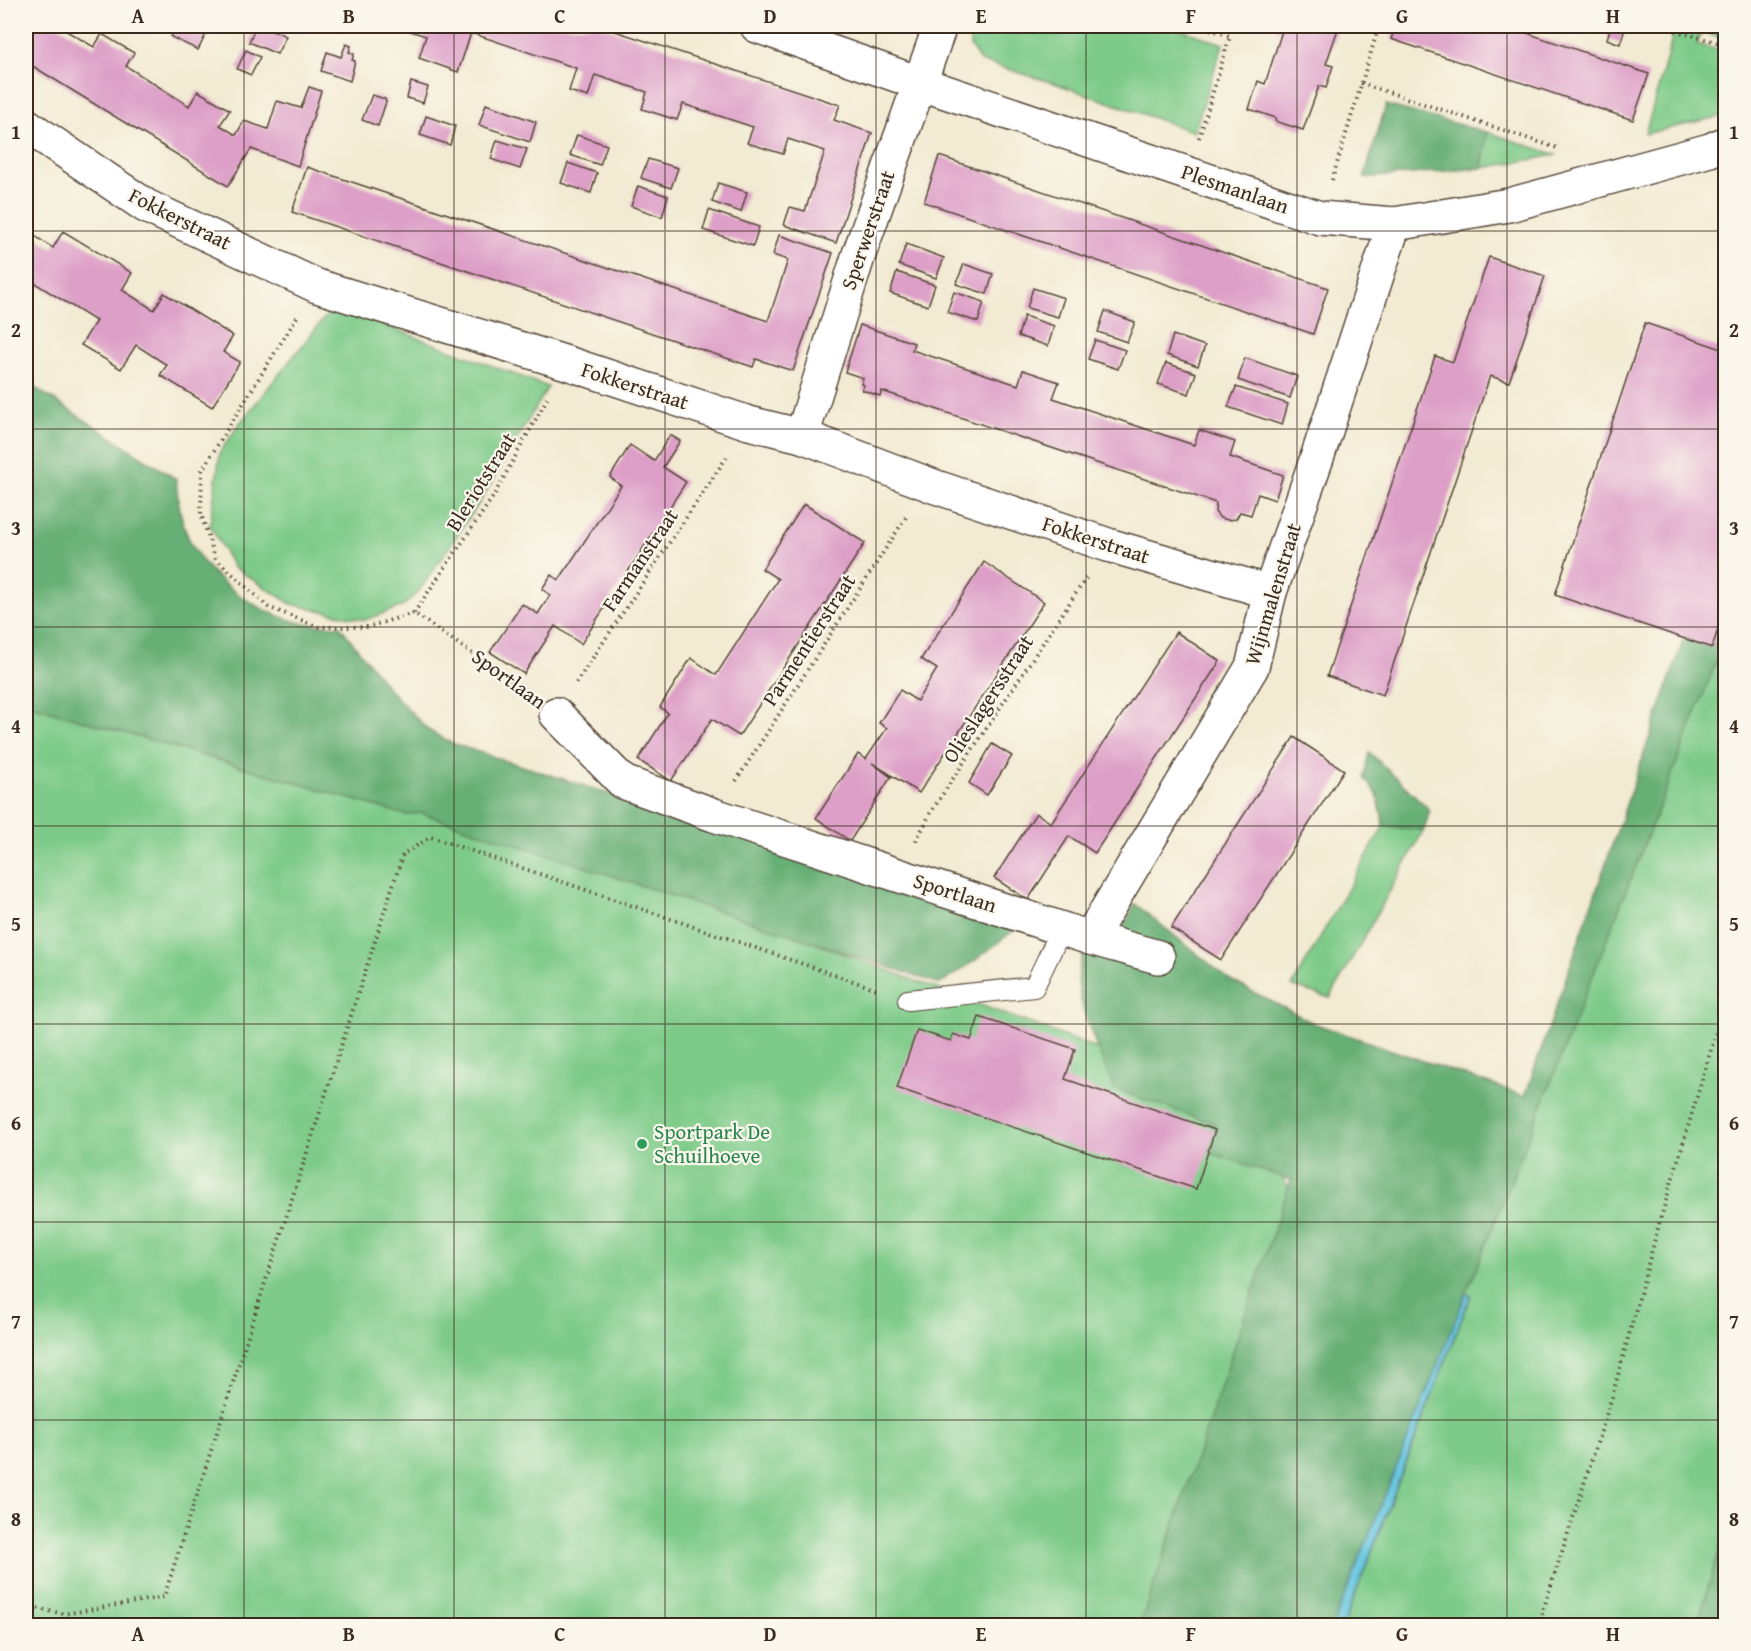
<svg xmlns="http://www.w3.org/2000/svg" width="1751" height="1651" font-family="'Gentium Book Plus',serif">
<rect width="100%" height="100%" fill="#fbf7ec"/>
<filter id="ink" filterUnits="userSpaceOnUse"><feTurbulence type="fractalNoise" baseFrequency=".0167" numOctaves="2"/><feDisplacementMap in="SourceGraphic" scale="12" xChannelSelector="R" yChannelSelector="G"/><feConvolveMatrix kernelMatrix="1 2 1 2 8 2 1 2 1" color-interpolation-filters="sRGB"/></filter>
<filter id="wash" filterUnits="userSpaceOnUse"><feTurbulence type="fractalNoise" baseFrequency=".008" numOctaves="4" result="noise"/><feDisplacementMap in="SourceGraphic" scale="24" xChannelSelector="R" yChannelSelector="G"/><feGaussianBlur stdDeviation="1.35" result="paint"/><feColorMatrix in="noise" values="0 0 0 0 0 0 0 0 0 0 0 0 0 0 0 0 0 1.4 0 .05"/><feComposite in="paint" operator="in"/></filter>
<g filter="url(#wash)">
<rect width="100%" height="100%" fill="#f2ead2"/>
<!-- green -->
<g fill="#7ecb89" stroke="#5c7a54" stroke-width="1.5">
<path d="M 972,26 L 1171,26 L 1223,44 L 1194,132 L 1054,83 L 980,61 L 970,46 L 970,31 Z"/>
<path d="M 1642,26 L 1725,26 L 1725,39 L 1701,32 L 1697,44 L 1725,52 L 1725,106 L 1722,116 L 1645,134 L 1673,36 Z"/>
<path d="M 1487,132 L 1557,155 L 1482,168 Z"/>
<path d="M 334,306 L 548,387 L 479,503 L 419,591 L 403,606 L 365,620 L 291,604 L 233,567 L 210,525 L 220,452 L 240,423 Z"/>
<path d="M 1725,636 L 1726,1531 L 1697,1625 L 1343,1626 L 1471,1295 L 1466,1294 Z"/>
<path d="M 26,649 L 1222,1095 L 1293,1193 L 1156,1625 L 26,1625 Z"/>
<path d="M 1384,826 L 1424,830 L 1330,998 L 1292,986 Z"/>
</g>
<!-- forest -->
<g fill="#66af75" stroke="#506c4a" stroke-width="1.5">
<path d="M 1386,105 L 1487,132 L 1482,168 L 1364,178 Z"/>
<path d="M 26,382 L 176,479 C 178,499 180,519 188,537 C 206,577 253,610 294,621 C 309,625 325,625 340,626 L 388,688 L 428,730 L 451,743 L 1019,926 L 976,960 L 940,984 L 421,813 L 406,815 L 26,704 Z"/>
<path d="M 1725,607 L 1725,636 L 1722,647 L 1545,1097 L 1333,1625 L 1140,1625 L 1291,1180 L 1205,1151 L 1215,1124 L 1114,1089 C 1103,1059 1082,1018 1079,987 C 1077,975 1081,961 1084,950 L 1120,935 L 1135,904 L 1230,980 L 1313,1023 L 1525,1096 L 1684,638 L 1712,648 Z"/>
<path d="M 1369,752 L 1430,810 L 1424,830 L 1384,826 L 1377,794 L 1364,778 Z"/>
<path d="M 1725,1531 L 1725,1625 L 1697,1625 Z"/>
</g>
<!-- water -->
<path fill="#62c5e0" stroke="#4e787f" stroke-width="1.5" d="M 1466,1294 L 1471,1294 L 1343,1625 L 1333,1625 Z"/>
<g id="blocks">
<!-- building -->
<g fill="#dd9fc7">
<path d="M 26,26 L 58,26 L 94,47 L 102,34 L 134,53 L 126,66 L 189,106 L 198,91 L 230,110 L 220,125 L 236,135 L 244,121 L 268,129 L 277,101 L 301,108 L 309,87 L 321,91 L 298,166 L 251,149 L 228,186 L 26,62 Z"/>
<path d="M 176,26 L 195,26 L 207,32 L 198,50 L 171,37 Z"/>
<path d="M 256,26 L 263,26 L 286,36 L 277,54 L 249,42 Z"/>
<path d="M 395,26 L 600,26 L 840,105 L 834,120 L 872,133 L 836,243 L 784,225 L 790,207 L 805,211 L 825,151 L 788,139 L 783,154 L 747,143 L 753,127 L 683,104 L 677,120 L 642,109 L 647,92 L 595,75 L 588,97 L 569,91 L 576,68 L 471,33 L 458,72 L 419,58 L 426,36 Z"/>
<path d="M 1277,26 L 1339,26 L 1326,64 L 1333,66 L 1326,88 L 1319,86 L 1303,130 L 1275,121 L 1276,118 L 1249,109 L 1258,81 L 1265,84 L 1282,31 L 1276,29 Z"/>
<path d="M 1396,26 L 1506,26 L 1649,74 L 1633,120 L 1391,39 Z"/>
<path d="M 1611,26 L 1626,26 L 1620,44 L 1607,39 Z"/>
<path d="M 346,44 L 351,46 L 349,52 L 354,54 L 352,60 L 355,61 L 350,81 L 321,71 L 327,52 L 341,57 Z"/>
<path d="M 246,50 L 260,57 L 251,75 L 237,69 Z"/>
<path d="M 411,82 L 428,87 L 423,103 L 407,98 Z"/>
<path d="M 372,95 L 385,99 L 386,102 L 378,126 L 362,120 Z"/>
<path d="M 486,104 L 536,122 L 530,142 L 479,125 Z"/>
<path d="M 426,116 L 455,126 L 450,145 L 420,135 Z"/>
<path d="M 577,135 L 607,145 L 600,165 L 570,155 Z"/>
<path d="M 497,140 L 527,149 L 520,169 L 491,159 Z"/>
<path d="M 939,156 L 1328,288 L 1313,334 L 924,202 Z"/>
<path d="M 648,159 L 678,168 L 671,188 L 641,178 Z"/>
<path d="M 568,163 L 597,173 L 591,193 L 561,183 Z"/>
<path d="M 307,167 L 768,321 L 788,260 L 773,255 L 779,235 L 833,253 L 793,371 L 756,359 L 753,367 L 292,212 Z"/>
<path d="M 718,183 L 747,192 L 741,212 L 712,202 Z"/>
<path d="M 638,186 L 668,196 L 662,217 L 631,206 Z"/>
<path d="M 709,210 L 759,227 L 753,246 L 703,230 Z"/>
<path d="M 26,230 L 53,248 L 63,231 L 132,273 L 122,290 L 154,310 L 164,293 L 233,336 L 223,352 L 240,362 L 212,407 L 160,375 L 167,365 L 136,345 L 121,369 L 81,345 L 96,321 L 35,283 L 28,294 L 26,292 Z"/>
<path d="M 906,244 L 944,258 L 936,278 L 899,265 Z"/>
<path d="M 1489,257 L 1545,276 L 1509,382 L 1490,376 L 1383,695 L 1327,676 L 1435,356 L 1453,362 Z"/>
<path d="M 964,264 L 993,274 L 987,294 L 956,284 Z"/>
<path d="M 897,272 L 935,285 L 928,306 L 890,293 Z"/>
<path d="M 1033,288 L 1064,298 L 1058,317 L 1027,308 Z"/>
<path d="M 954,292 L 984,302 L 978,322 L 947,312 Z"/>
<path d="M 1105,311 L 1135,322 L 1127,342 L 1098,332 Z"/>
<path d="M 1024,316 L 1054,326 L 1048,346 L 1018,336 Z"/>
<path d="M 1645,323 L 1725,350 L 1725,607 L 1712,648 L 1555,595 Z"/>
<path d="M 860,325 L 914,343 L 912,350 L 1018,385 L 1023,370 L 1059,382 L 1053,398 L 1194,445 L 1199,430 L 1235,442 L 1230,457 L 1283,475 L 1275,500 L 1258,494 L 1251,515 L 1240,512 L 1236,519 L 1228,520 L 1220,518 L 1215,512 L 1216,503 L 882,391 L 880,396 L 862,390 L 864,385 L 861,384 L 863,378 L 845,372 Z"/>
<path d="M 1173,335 L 1205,346 L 1198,366 L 1167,355 Z"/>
<path d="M 1095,340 L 1125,350 L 1118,369 L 1088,359 Z"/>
<path d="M 1245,358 L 1297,376 L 1290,398 L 1238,380 Z"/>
<path d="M 1166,363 L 1196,373 L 1189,394 L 1158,384 Z"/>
<path d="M 1236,387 L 1288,404 L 1282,425 L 1228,407 Z"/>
<path d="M 670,435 L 680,441 L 663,467 L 686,482 L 581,644 L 555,626 L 524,674 L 490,652 L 522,604 L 538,614 L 550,595 L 542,589 L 551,575 L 559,580 L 621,486 L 610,477 L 630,445 L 654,461 Z"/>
<path d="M 804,504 L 865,543 L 739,736 L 712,719 L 671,781 L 638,760 L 668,713 L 660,707 L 691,658 L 716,675 L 778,579 L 762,569 Z"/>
<path d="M 984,562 L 1044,602 L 919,793 L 872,763 L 891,777 L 850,841 L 816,818 L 858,754 L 866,759 L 887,728 L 879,723 L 900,690 L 917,701 L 937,669 L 921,659 Z"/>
<path d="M 1176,632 L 1220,661 L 1095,853 L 1069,836 L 1028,900 L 994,878 L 1036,813 L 1051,823 Z"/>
<path d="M 1294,737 L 1344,770 L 1221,960 L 1171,928 Z"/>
<path d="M 992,744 L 1012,756 L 987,795 L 969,783 Z"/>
<path d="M 979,1017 L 1075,1049 L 1065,1079 L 1215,1130 L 1196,1189 L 897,1088 L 917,1030 L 951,1041 L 953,1034 L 971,1040 Z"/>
</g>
</g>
</g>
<g filter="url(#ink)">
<use href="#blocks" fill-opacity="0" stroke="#564739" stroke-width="1.5"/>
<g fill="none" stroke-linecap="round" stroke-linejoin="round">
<!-- lane casing -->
<g stroke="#564739" stroke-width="22">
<path id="lane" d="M 908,1000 L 1034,987 L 1062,928"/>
</g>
<!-- street casing -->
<g stroke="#564739" stroke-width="36">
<g id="street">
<path d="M 757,26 L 919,83 L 1320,218 L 1394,224 L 1509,205 L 1710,150 L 1726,143"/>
<path d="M 26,125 L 146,206 L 317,286 L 567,363 L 749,423 L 802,436 L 936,487 L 1108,545 L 1270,592"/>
<path d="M 802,436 L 858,257 L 940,26"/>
<path d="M 556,714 L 623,782 L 714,815 L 1090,938"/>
<path d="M 1158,957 L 1090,938 L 1252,667 L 1270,592 L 1318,455 L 1394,224"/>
</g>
</g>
<!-- path -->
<g stroke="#564739" stroke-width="4" stroke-dasharray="1.5 4.5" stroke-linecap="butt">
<path d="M 1658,26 L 1726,45"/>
<path d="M 1361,83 L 1560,149"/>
<path d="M 1199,138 L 1230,36 L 1201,26"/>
<path d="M 1332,180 L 1379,26"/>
<path d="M 297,317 L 202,470 L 201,514 L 215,558 L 268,607 L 319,627 L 368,627 L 414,613 L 526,691"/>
<path d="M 414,613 L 493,497 L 548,397"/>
<path d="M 576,683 L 728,455"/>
<path d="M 736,781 L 906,517"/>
<path d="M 916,841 L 931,812 L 1086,578"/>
<path d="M 26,1606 L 64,1614 L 164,1597 L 403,854 L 431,837 L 879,990"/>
<path d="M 1538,1626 L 1612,1397 L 1661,1217 L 1726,999"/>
</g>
<!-- lane -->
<use href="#lane" stroke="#fff" stroke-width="20"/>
<!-- street -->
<use href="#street" stroke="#fff" stroke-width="33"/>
</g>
</g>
<!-- grid -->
<path fill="none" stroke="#3b2a1e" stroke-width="1.5" stroke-opacity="0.55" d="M 244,26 L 244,1626M 454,26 L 454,1626M 665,26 L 665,1626M 876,26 L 876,1626M 1086,26 L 1086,1626M 1297,26 L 1297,1626M 1507,26 L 1507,1626M 26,231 L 1726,231M 26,429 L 1726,429M 26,627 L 1726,627M 26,826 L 1726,826M 26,1024 L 1726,1024M 26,1222 L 1726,1222M 26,1420 L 1726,1420"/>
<!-- markers -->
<circle fill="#2e9e5b" stroke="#fbf7ec" stroke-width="2" cx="642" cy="1144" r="6"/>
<g text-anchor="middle" stroke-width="4.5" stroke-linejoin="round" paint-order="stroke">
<!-- street labels -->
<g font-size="21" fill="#3b2a1e" stroke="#fbf7ec">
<text transform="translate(1235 189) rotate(19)" y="7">Plesmanlaan</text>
<text transform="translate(180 219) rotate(27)" y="7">Fokkerstraat</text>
<text transform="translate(868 230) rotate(-71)" y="7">Sperwerstraat</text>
<text transform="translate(635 386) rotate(18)" y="7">Fokkerstraat</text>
<text transform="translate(481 482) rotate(-58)" y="7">Bleriotstraat</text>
<text transform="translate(1096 540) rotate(18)" y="7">Fokkerstraat</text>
<text transform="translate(640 560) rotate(-56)" y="7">Farmanstraat</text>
<text transform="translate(1273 594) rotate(-73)" y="7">Wijnmalenstraat</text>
<text transform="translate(809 640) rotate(-57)" y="7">Parmentierstraat</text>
<text transform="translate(509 679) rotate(36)" y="7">Sportlaan</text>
<text transform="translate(988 699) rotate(-57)" y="7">Olieslagersstraat</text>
<text transform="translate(955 893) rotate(18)" y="7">Sportlaan</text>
</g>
<!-- leisure labels -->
<g font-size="21" fill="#27864d" stroke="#fbf7ec" text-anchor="start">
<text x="654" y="1139">Sportpark De<tspan x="654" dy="24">Schuilhoeve</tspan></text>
</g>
</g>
<!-- margin -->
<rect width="1751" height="1651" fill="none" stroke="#fbf7ec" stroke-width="66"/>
<rect x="33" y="33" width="1685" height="1585" fill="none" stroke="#3b2a1e" stroke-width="2"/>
<g font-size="20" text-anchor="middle" font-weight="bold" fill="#3b2a1e">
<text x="138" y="23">A</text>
<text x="349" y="23">B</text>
<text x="560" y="23">C</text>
<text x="770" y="23">D</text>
<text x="981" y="23">E</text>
<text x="1191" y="23">F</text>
<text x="1402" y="23">G</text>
<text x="1613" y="23">H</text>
<text x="16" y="139">1</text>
<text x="1734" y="139">1</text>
<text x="16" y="337">2</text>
<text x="1734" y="337">2</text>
<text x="16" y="535">3</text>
<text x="1734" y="535">3</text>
<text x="16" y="733">4</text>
<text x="1734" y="733">4</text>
<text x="16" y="931">5</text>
<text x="1734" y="931">5</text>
<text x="16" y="1130">6</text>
<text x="1734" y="1130">6</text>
<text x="16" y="1328">7</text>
<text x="1734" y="1328">7</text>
<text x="16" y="1526">8</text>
<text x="1734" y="1526">8</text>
<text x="138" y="1641">A</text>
<text x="349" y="1641">B</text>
<text x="560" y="1641">C</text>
<text x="770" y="1641">D</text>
<text x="981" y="1641">E</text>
<text x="1191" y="1641">F</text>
<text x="1402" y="1641">G</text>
<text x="1613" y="1641">H</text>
</g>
</svg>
